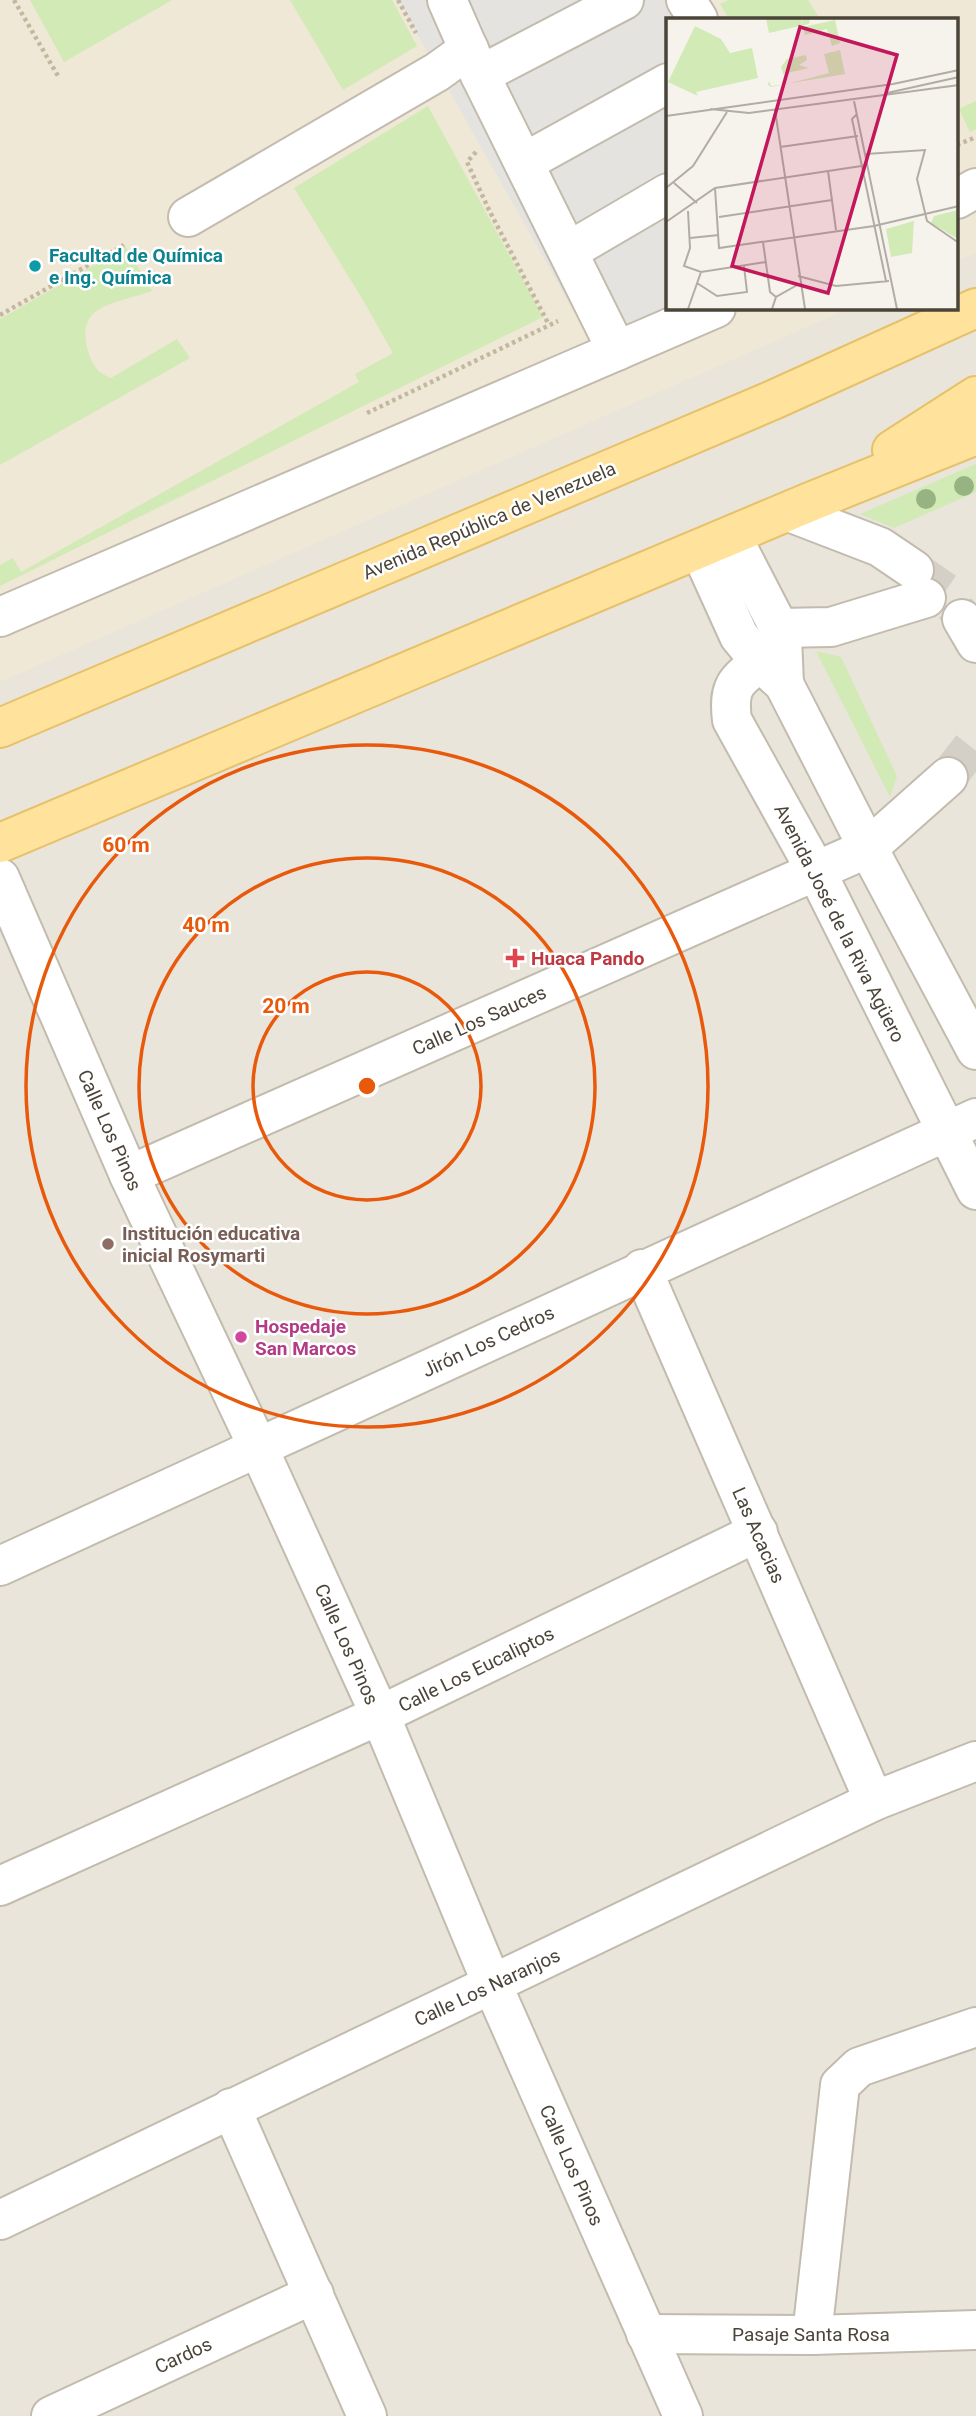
<svg xmlns="http://www.w3.org/2000/svg" width="976" height="2416" font-family="Roboto,sans-serif">
<rect width="100%" height="100%" fill="#f6f3ec"/>
<!-- residential -->
<path fill="#eae5da" fill-rule="evenodd" d="M 0,0 L 976,0 L 976,2416 L 0,2416 ZM 668,19 L 957,19 L 957,308 L 668,308 Z"/>
<!-- education -->
<path fill="#efe8d6" d="M 0,0 L 976,0 L 976,253 L 957,261 L 957,19 L 668,19 L 668,308 L 850,308 L 0,682 Z"/>
<!-- green -->
<g fill="#d2eab5">
<path d="M 30,0 L 172,0 L 64,62 Z"/>
<path d="M 290,0 L 392,0 L 417,46 L 343,90 Z"/>
<path d="M 729,0 L 808,0 L 820,19 L 729,19 L 720,4 Z"/>
<path d="M 976,101 L 976,129 L 970,132 L 959,109 Z"/>
<path d="M 428,106 L 543,317 L 0,586 L 0,565 L 13,558 L 21,572 L 359,382 L 355,374 L 393,353 L 363,300 L 294,188 Z"/>
<path d="M 126,247 L 152,291 C 136,297 106,302 94,313 C 79,325 86,356 97,369 C 100,373 106,376 111,378 L 177,339 L 190,358 L 0,465 L 0,319 Z"/>
<path d="M 976,464 L 976,492 L 894,528 L 860,514 Z"/>
<path d="M 816,651 L 841,657 L 897,776 L 890,797 Z"/>
</g>
<!-- parking -->
<path fill="#e5e3e0" d="M 398,0 L 686,0 L 697,19 L 668,19 L 668,308 L 595,349 Z"/>
<g fill="none" stroke-linecap="round" stroke-linejoin="round">
<!-- minor-tunnel -->
<g stroke="#d4d0c8" stroke-width="38" stroke-dasharray="38 19" stroke-linecap="butt">
<path d="M 914,570 L 946,592 L 962,619"/>
<path d="M 948,777 L 976,741"/>
</g>
<!-- minor casing -->
<g stroke="#c2bbae" stroke-width="42">
<g id="minor">
<path d="M 447,0 L 480,75 L 617,351"/>
<path d="M 686,0 L 698,19"/>
<path d="M 480,75 L 624,0"/>
<path d="M 525,162 L 668,83"/>
<path d="M 957,199 L 976,188"/>
<path d="M 188,217 L 437,72 L 469,49"/>
<path d="M 569,251 L 668,193"/>
<path d="M 789,512 L 880,547 L 914,570"/>
<path d="M 732,537 L 779,628 L 782,637 L 784,684"/>
<path d="M 700,550 L 739,636 L 761,663 L 784,684 L 868,848 L 976,1050"/>
<path d="M 0,617 L 716,308"/>
<path d="M 962,619 L 976,643"/>
<path d="M 779,628 L 831,627 L 926,598"/>
<path d="M 761,663 C 734,680 728,689 732,720 L 816,871 L 976,1190"/>
<path d="M 0,878 L 129,1175 L 258,1447 L 380,1715 L 492,1984 L 683,2416"/>
<path d="M 129,1175 L 868,848 L 948,777"/>
<path d="M 642,1269 L 874,1801"/>
<path d="M 0,1566 L 976,1118"/>
<path d="M 0,1886 L 380,1715 L 758,1532"/>
<path d="M 231,2108 L 367,2416"/>
<path d="M 0,2220 L 874,1801 L 976,1761"/>
<path d="M 646,2334 L 812,2335 L 976,2330"/>
<path d="M 812,2335 L 840,2085 L 859,2067 L 976,2027"/>
<path d="M 51,2416 L 314,2294"/>
</g>
</g>
<!-- major casing -->
<g stroke="#e6c16a" stroke-width="42">
<g id="major">
<path d="M 892,450 L 976,396"/>
<path d="M 0,728 L 773,400 L 976,308"/>
<path d="M 0,843 L 810,502 L 976,435"/>
</g>
</g>
<!-- path -->
<g stroke="#c4b79f" stroke-width="4.5" stroke-dasharray="3.5 3.5" stroke-linecap="butt">
<path d="M 14,0 L 58,76"/>
<path d="M 398,0 L 416,33"/>
<path d="M 957,145 L 976,137"/>
<path d="M 476,152 L 467,162 L 489,210 L 549,325"/>
<path d="M 0,315 L 124,245"/>
<path d="M 367,413 L 558,321"/>
</g>
<!-- minor -->
<use href="#minor" stroke="#fff" stroke-width="38"/>
<!-- major -->
<use href="#major" stroke="#ffe39c" stroke-width="38"/>
</g>
<!-- trees -->
<g fill="#97b381">
<circle cx="964" cy="486" r="10"/>
<circle cx="926" cy="499" r="10"/>
</g>
<!-- distance rings -->
<g fill="none" stroke="#e8590c" stroke-width="3.5">
<circle cx="367" cy="1086" r="114"/>
<circle cx="367" cy="1086" r="228"/>
<circle cx="367" cy="1086" r="341"/>
</g>
<!-- markers -->
<circle fill="#0f9aa8" stroke="#fff" stroke-width="2.5" cx="35" cy="266" r="7"/>
<path fill="#e0444e" stroke="#fff" stroke-width="2.5" d="M511.5 947.5h7v7h7v7h-7v7h-7v-7h-7v-7h7z"/>
<circle fill="#8d6e63" stroke="#fff" stroke-width="2.5" cx="108" cy="1244" r="7"/>
<circle fill="#d1479c" stroke="#fff" stroke-width="2.5" cx="241" cy="1337" r="7"/>
<g text-anchor="middle" stroke-width="5" stroke-linejoin="round" paint-order="stroke">
<!-- culture labels -->
<g font-size="19" font-weight="bold" fill="#0d838f" stroke="#fff" text-anchor="start">
<text x="49" y="262">Facultad de Química<tspan x="49" dy="22">e Ing. Química</tspan></text>
</g>
<!-- street labels -->
<g font-size="19" fill="#4b4439" stroke="#fff">
<text transform="translate(489 520) rotate(-23)" y="7">Avenida República de Venezuela</text>
<text transform="translate(840 923) rotate(63)" y="7">Avenida José de la Riva Agüero</text>
<text transform="translate(479 1020) rotate(-24)" y="7">Calle Los Sauces</text>
<text transform="translate(110 1130) rotate(66)" y="7">Calle Los Pinos</text>
<text transform="translate(488 1341) rotate(-25)" y="7">Jirón Los Cedros</text>
<text transform="translate(759 1535) rotate(66)" y="7">Las Acacias</text>
<text transform="translate(347 1644) rotate(66)" y="7">Calle Los Pinos</text>
<text transform="translate(476 1669) rotate(-26)" y="7">Calle Los Eucaliptos</text>
<text transform="translate(487 1987) rotate(-25)" y="7">Calle Los Naranjos</text>
<text transform="translate(572 2165) rotate(66)" y="7">Calle Los Pinos</text>
<text x="811" y="2341">Pasaje Santa Rosa</text>
<text transform="translate(183 2355) rotate(-25)" y="7">Cardos</text>
</g>
<!-- health labels -->
<g font-size="19" font-weight="bold" fill="#be3a42" stroke="#fff" text-anchor="start">
<text x="531" y="965">Huaca Pando</text>
</g>
<!-- education labels -->
<g font-size="19" font-weight="bold" fill="#785e54" stroke="#fff" text-anchor="start">
<text x="122" y="1240">Institución educativa<tspan x="122" dy="22">inicial Rosymarti</tspan></text>
</g>
<!-- hotel labels -->
<g font-size="19" font-weight="bold" fill="#b23c85" stroke="#fff" text-anchor="start">
<text x="255" y="1333">Hospedaje<tspan x="255" dy="22">San Marcos</tspan></text>
</g>
</g>
<!-- overview -->
<g transform="translate(666 18)">
<rect width="292" height="292" fill="#f6f3ec"/>
<path d="M 100,1 L 136,1 L 135,7 L 137,1 L 144,1 L 143,6 L 103,15 ZM 169,2 L 174,25 L 166,28 L 161,11 L 139,17 L 137,9 ZM 29,8 L 55,21 L 64,35 L 86,30 L 92,60 L 30,74 L 32,78 L 2,64 ZM 174,32 L 179,56 L 120,66 L 105,69 L 102,67 L 103,63 L 105,68 L 121,66 L 163,55 L 158,36 ZM 140,37 L 141,42 L 133,47 L 143,50 L 117,56 L 115,49 L 121,41 ZM 292,192 L 292,221 L 265,205 L 268,198 ZM 248,203 L 246,235 L 225,239 L 220,211 Z" fill="#d2eab5"/>
<path fill="none" stroke="#b2ada4" stroke-width="2" d="M 221,75 L 293,59M 188,83 L 231,291M 44,91 L 83,95 L 293,67M 109,92 L 139,291M 191,96 L 186,101 L 220,263M 0,98 L 227,66 L 293,52M 114,129 L 192,118M 200,136 L 259,132 L 251,161 L 261,203 L 293,225M 162,153 L 170,212M 8,165 L 31,185M 0,170 L 27,148 L 61,94M 49,170 L 53,230 L 208,208 L 293,188M 22,193 L 24,230 L 18,248 L 35,254 L 100,244M 53,199 L 166,182M 0,204 L 49,170 L 202,147M 24,220 L 53,217M 97,224 L 104,274 L 110,279M 132,258 L 170,268 L 223,263M 31,265 L 51,278 L 81,274 L 78,248M 22,291 L 35,254M 106,291 L 110,279 L 133,266"/>
<path fill="#c2185b" fill-opacity="0.15" stroke="#c2185b" stroke-width="3.5" d="M 134,9 L 231,37 L 162,275 L 66,248 Z"/>
<rect width="292" height="292" fill="none" stroke="#4b4439" stroke-width="3.5"/>
</g>
<circle cx="367" cy="1086" r="10" fill="#e8590c" stroke="#fff" stroke-width="3.5"/>
<g font-size="21" text-anchor="middle" font-weight="bold" fill="#e8590c" stroke="#fff" stroke-width="5" stroke-linejoin="round" paint-order="stroke">
<text x="126" y="852">60 m</text>
<text x="206" y="932">40 m</text>
<text x="286" y="1013">20 m</text>
</g>
</svg>
